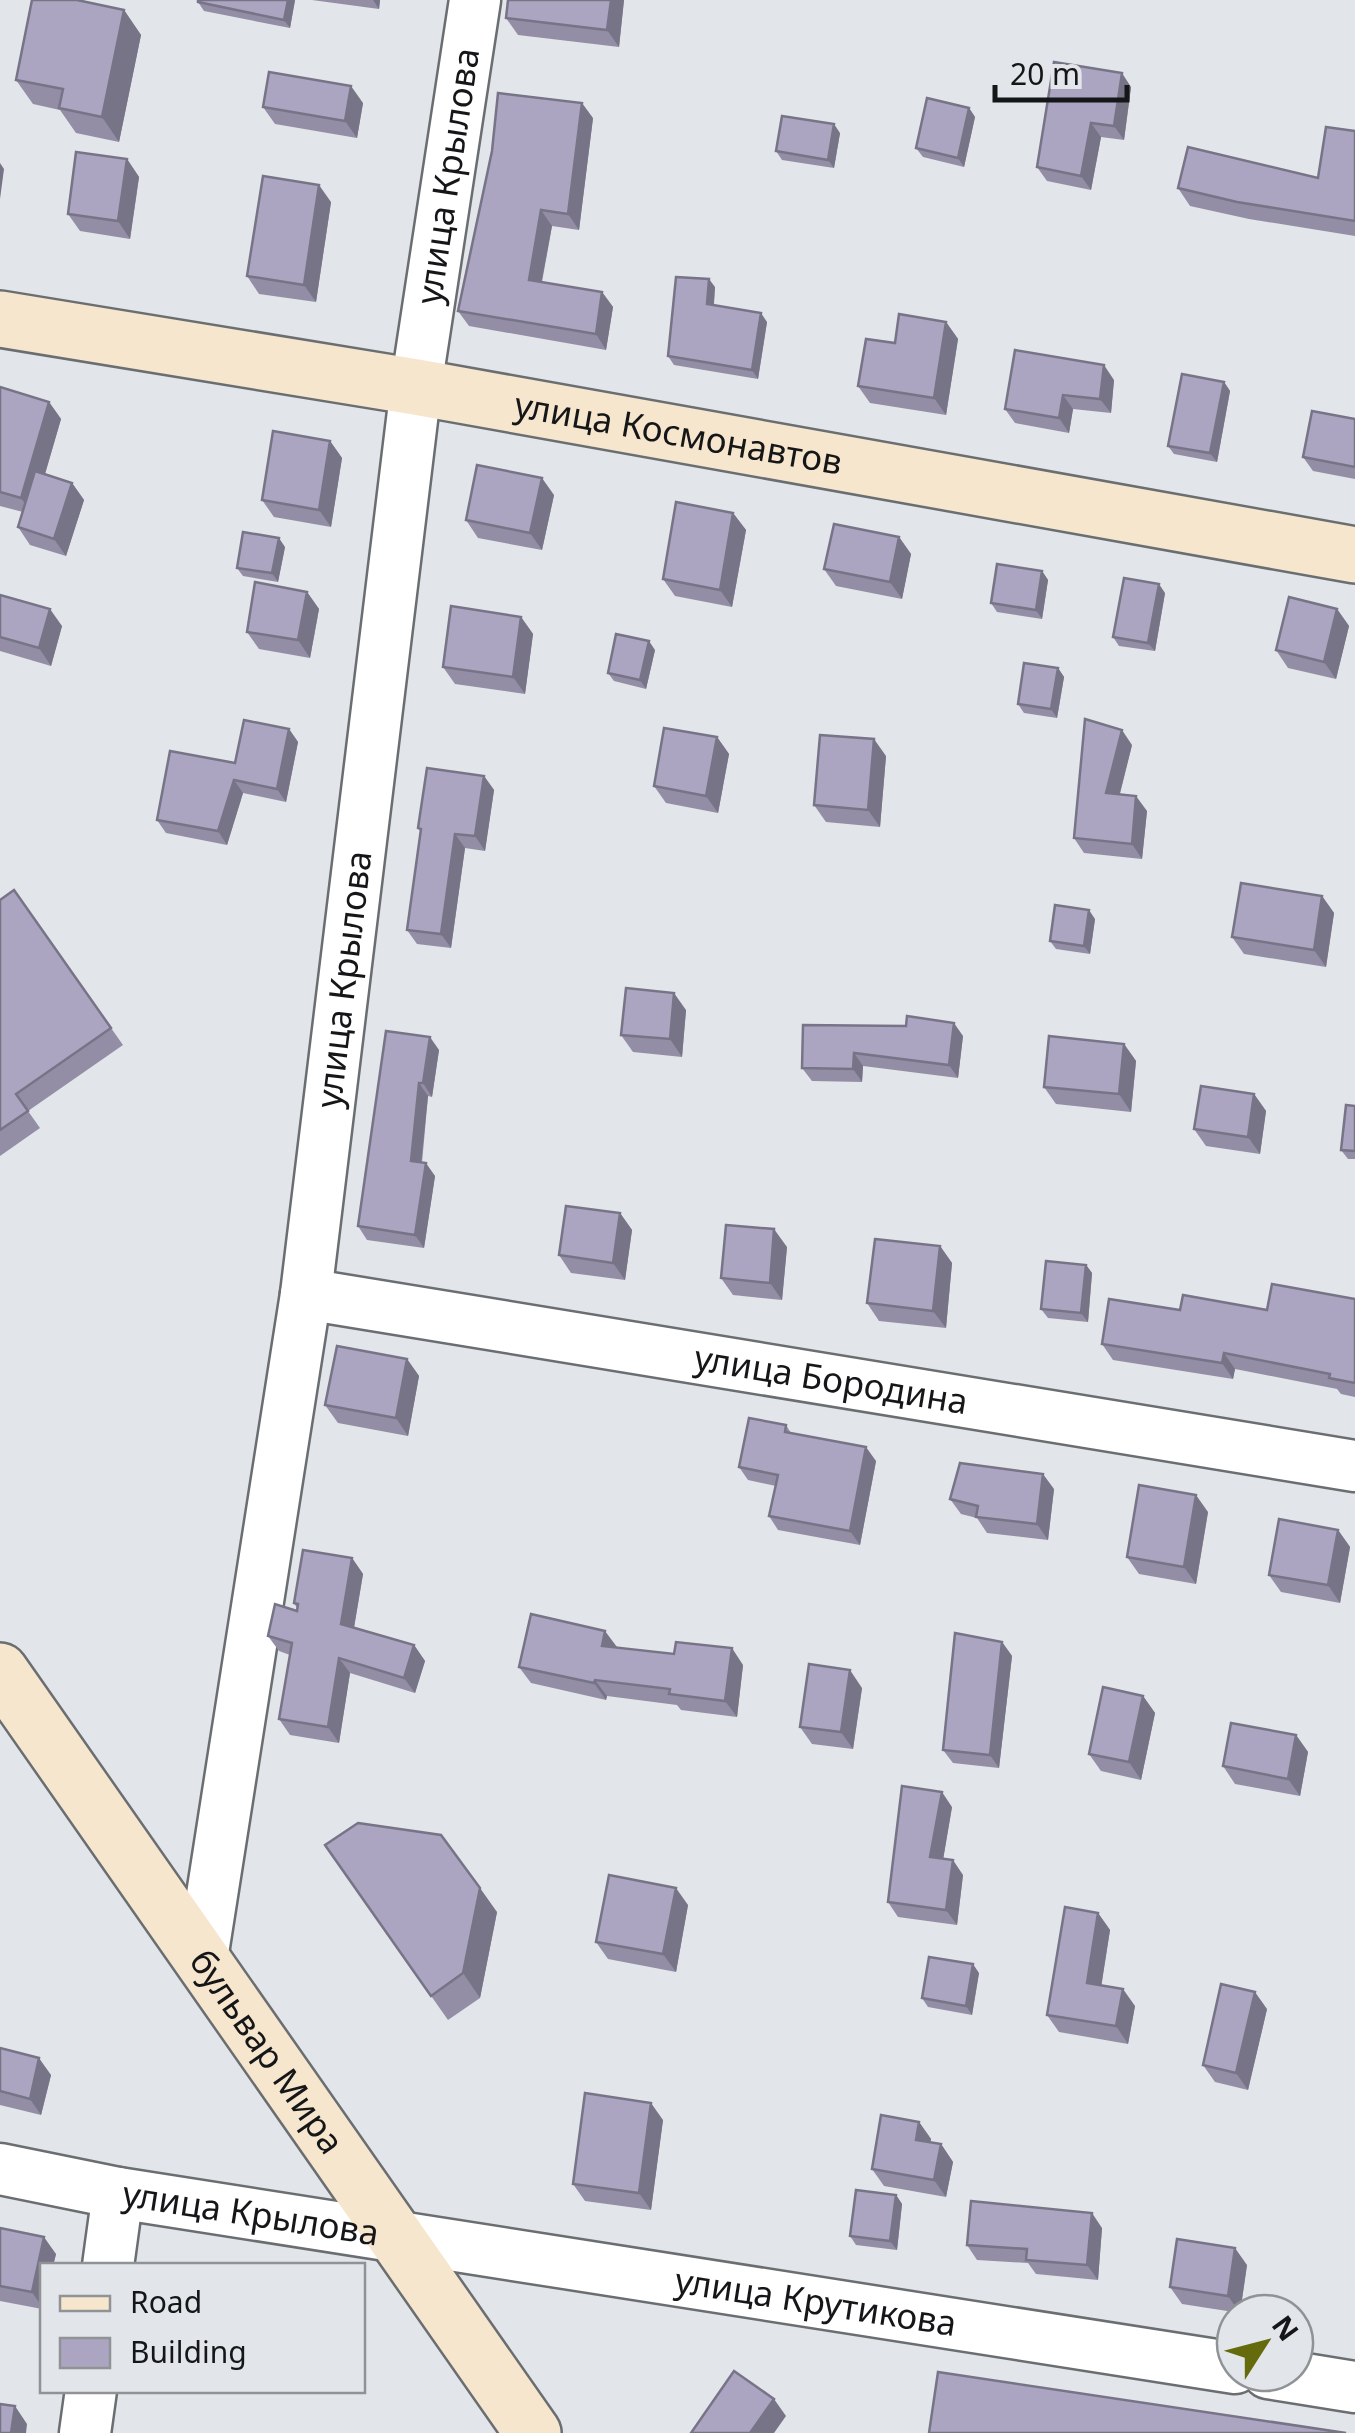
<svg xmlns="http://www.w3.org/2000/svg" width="1355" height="2433" font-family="'Noto Sans',sans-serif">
<rect width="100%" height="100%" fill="#e2e6ea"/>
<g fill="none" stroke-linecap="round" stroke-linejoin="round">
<!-- street casing -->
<g stroke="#6a6e71" stroke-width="55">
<g id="street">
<path id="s1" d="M 306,1294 L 1355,1466"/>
<path id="s2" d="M 202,1959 L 306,1294 L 416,387 L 475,0"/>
<path d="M 0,2169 L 118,2193"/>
<path id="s3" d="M 108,2266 L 118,2193 L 1235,2368"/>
<path d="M 1268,2373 L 1355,2387"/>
<path d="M 85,2433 L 91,2390"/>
</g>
</g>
<!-- secondary casing -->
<g stroke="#6a6e71" stroke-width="60">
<g id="secondary">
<path id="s4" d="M 0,319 L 416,387 L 1355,555"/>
<path id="s5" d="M 0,1671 L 533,2433"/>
</g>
</g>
<!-- street -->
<use href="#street" stroke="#fff" stroke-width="50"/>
<!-- secondary -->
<use href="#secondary" stroke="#f7e6ce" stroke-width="55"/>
</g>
<!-- wall -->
<g fill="#938ea6">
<path d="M 198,0 L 295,0 L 290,28 L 204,11 L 198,2 Z"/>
<path d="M 312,0 L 380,0 L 379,9 Z"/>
<path d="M 624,0 L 619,47 L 518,35 L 506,18 Z"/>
<path d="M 124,10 L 141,35 L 119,142 L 76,133 L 60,110 L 33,104 L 16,80 Z"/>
<path d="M 1131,87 L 1124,140 L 1101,137 L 1091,190 L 1047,181 L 1037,167 Z"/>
<path d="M 363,103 L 357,138 L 275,124 L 263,107 Z"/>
<path d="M 969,108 L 975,117 L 964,167 L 923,157 L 916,148 Z"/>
<path d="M 593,118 L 579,230 L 552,226 L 542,282 L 602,292 L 613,307 L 606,350 L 469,326 L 458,311 Z"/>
<path d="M 1355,131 L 1355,236 L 1249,219 L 1190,206 L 1178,188 L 1318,178 Z"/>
<path d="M 840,133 L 834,168 L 782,160 L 776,151 Z"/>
<path d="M 127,159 L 139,177 L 130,239 L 80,231 L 68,214 Z"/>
<path d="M 331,202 L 316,302 L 259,294 L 247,276 Z"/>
<path d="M 715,287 L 714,305 L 767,322 L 758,379 L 674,365 L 668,356 Z"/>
<path d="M 946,322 L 958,339 L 946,415 L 870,403 L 858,386 Z"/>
<path d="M 1114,380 L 1111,413 L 1073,409 L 1069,433 L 1015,423 L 1005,409 Z"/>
<path d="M 1224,382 L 1230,391 L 1217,462 L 1174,454 L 1168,446 Z"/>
<path d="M 0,387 L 49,402 L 61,419 L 45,474 L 72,483 L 84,500 L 66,556 L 30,545 L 18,527 L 23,512 L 0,506 Z"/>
<path d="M 1355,419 L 1355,479 L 1313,471 L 1303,457 Z"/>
<path d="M 330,441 L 342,458 L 331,527 L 274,517 L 262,500 Z"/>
<path d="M 554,495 L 542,550 L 478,538 L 466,520 Z"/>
<path d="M 733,513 L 746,530 L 732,607 L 675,596 L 663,579 Z"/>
<path d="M 899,537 L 911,554 L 902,599 L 836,586 L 824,569 Z"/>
<path d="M 285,547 L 278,582 L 243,576 L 237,568 Z"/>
<path d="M 1042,571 L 1048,580 L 1042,619 L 997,612 L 991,603 Z"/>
<path d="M 307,592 L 319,609 L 310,658 L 259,649 L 247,632 Z"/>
<path d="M 1165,593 L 1155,651 L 1119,646 L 1113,637 Z"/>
<path d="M 0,595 L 62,626 L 51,666 L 0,651 Z"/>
<path d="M 1337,609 L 1349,626 L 1336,679 L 1288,668 L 1276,650 Z"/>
<path d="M 521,617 L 533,634 L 525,694 L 455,684 L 443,667 Z"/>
<path d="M 655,650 L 646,689 L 614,681 L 608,673 Z"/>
<path d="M 1058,668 L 1064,677 L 1057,718 L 1024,713 L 1018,704 Z"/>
<path d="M 289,729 L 298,742 L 286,802 L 243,793 L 227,845 L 166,833 L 157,820 L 235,763 Z"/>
<path d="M 717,737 L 729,754 L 718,813 L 666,803 L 654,786 Z"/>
<path d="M 1132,745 L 1120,794 L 1147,811 L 1142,859 L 1084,853 L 1074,838 Z"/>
<path d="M 886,756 L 880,827 L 826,822 L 814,805 Z"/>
<path d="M 484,776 L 494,790 L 485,851 L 465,848 L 451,948 L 417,944 L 407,930 L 421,832 L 418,828 Z"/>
<path d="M 14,890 L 123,1045 L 28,1111 L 40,1128 L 0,1156 L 0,900 Z"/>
<path d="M 1322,896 L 1334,913 L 1326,967 L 1244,954 L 1232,937 Z"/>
<path d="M 1095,919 L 1090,954 L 1056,949 L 1050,941 Z"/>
<path d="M 686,1010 L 682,1057 L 633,1052 L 621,1035 Z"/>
<path d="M 803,1025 L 963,1036 L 958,1078 L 863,1066 L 862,1082 L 812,1081 L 802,1068 Z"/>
<path d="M 386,1031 L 439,1050 L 432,1097 L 428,1096 L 422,1163 L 435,1176 L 424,1248 L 367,1240 L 358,1226 Z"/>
<path d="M 1124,1044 L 1136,1061 L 1131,1112 L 1056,1104 L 1044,1087 Z"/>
<path d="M 1254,1094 L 1266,1111 L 1260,1154 L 1206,1146 L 1194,1129 Z"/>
<path d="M 1355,1106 L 1355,1159 L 1348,1159 L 1341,1150 Z"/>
<path d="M 620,1213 L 632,1230 L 625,1280 L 571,1273 L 559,1255 Z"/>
<path d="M 940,1246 L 952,1263 L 946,1328 L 879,1321 L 867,1303 Z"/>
<path d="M 787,1247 L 782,1300 L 733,1295 L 721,1278 Z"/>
<path d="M 1086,1265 L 1092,1273 L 1088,1322 L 1048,1318 L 1041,1309 Z"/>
<path d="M 1355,1299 L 1355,1397 L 1341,1394 L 1337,1389 L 1235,1369 L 1233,1379 L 1113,1360 L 1102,1344 L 1180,1310 L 1267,1310 Z"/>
<path d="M 407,1359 L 419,1376 L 408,1436 L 338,1423 L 325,1405 Z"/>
<path d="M 786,1425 L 791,1433 L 876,1461 L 860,1545 L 778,1530 L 769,1516 L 776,1486 L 748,1480 L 739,1467 Z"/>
<path d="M 1054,1489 L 1048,1540 L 987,1533 L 977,1518 L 961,1514 L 950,1499 Z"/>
<path d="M 1208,1512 L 1196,1584 L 1139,1574 L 1127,1557 Z"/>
<path d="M 1338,1530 L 1350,1547 L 1340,1603 L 1281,1592 L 1269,1575 Z"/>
<path d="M 352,1558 L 363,1574 L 354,1628 L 414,1645 L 425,1661 L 415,1693 L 350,1673 L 339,1743 L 290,1735 L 279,1719 L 290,1655 L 279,1651 L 268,1636 L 297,1611 L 297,1608 L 294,1603 Z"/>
<path d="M 1002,1642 L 1012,1656 L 999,1768 L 953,1763 L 943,1750 Z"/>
<path d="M 617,1648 L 743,1665 L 737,1717 L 681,1710 L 677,1705 L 607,1696 L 606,1700 L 531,1683 L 519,1667 Z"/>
<path d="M 862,1688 L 853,1749 L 812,1744 L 800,1727 Z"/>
<path d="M 1143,1696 L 1155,1713 L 1141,1780 L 1101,1771 L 1089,1754 Z"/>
<path d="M 1296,1735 L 1308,1752 L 1300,1796 L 1235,1784 L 1223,1766 Z"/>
<path d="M 952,1807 L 943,1859 L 963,1875 L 957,1925 L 898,1917 L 888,1902 Z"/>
<path d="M 325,1845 L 497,1912 L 480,1998 L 448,2020 Z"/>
<path d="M 688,1905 L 676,1972 L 608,1959 L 596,1942 Z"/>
<path d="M 1098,1913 L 1110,1930 L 1101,1986 L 1135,2006 L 1128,2044 L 1059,2032 L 1047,2015 Z"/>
<path d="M 979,1973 L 972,2015 L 928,2007 L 922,1998 Z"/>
<path d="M 1267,2009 L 1248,2090 L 1215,2082 L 1203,2065 Z"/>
<path d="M 0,2048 L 51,2075 L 41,2115 L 0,2105 Z"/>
<path d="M 663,2120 L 651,2210 L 585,2201 L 573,2184 Z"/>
<path d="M 919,2122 L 931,2139 L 930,2143 L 941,2144 L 953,2162 L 946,2197 L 884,2186 L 872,2169 Z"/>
<path d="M 896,2195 L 902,2204 L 897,2250 L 856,2245 L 850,2236 Z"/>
<path d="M 0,2228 L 56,2254 L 53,2266 L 42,2266 L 42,2309 L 0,2301 Z"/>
<path d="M 1102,2228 L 1098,2280 L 1036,2274 L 1028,2263 L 977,2260 L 967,2245 Z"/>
<path d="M 1247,2265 L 1240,2313 L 1182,2304 L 1170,2287 Z"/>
</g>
<!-- shaded-wall -->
<g fill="#787487">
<path d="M 288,0 L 295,0 L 290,28 L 284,20 Z"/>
<path d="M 373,0 L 380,0 L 379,9 Z"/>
<path d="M 611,0 L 624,0 L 619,47 L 607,30 Z"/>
<path d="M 124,10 L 141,35 L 119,142 L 102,117 Z"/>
<path d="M 1122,73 L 1131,87 L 1124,140 L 1114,126 Z"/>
<path d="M 351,86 L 363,103 L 357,138 L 345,121 Z"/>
<path d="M 582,103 L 593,118 L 579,230 L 568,214 Z"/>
<path d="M 969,108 L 975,117 L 964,167 L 958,158 Z"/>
<path d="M 1091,123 L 1101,137 L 1091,190 L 1081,176 Z"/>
<path d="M 834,124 L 840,133 L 834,168 L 828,160 Z"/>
<path d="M 127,159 L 139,177 L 130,239 L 118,221 Z"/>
<path d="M 0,163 L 4,169 L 0,199 Z"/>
<path d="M 319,185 L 331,202 L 316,302 L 304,285 Z"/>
<path d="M 541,210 L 552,226 L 539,295 L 529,280 Z"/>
<path d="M 709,279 L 715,287 L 713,313 L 707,304 Z"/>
<path d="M 602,292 L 613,307 L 606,350 L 596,334 Z"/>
<path d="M 761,313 L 767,322 L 758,379 L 752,370 Z"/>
<path d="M 946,322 L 958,339 L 946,415 L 934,398 Z"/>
<path d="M 1104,365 L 1114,380 L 1111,413 L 1100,399 Z"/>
<path d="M 1224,382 L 1230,391 L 1217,462 L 1210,453 Z"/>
<path d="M 1063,395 L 1073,409 L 1069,433 L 1059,418 Z"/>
<path d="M 49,402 L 61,419 L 33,515 L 21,498 Z"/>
<path d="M 330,441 L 342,458 L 331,527 L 319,510 Z"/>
<path d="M 542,478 L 554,495 L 542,550 L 530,533 Z"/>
<path d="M 72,483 L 84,500 L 66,556 L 54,539 Z"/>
<path d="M 733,513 L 746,530 L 732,607 L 720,590 Z"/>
<path d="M 899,537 L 911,554 L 902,599 L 890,582 Z"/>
<path d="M 279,538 L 285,547 L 278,582 L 272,573 Z"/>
<path d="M 1042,571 L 1048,580 L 1042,619 L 1036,610 Z"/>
<path d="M 1159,584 L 1165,593 L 1155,651 L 1148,643 Z"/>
<path d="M 307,592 L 319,609 L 310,658 L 298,640 Z"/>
<path d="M 50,609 L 62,626 L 51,666 L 39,648 Z"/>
<path d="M 1337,609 L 1349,626 L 1336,679 L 1324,662 Z"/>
<path d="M 521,617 L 533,634 L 525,694 L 513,677 Z"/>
<path d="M 649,641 L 655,650 L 646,689 L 640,680 Z"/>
<path d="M 1058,668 L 1064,677 L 1057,718 L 1051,709 Z"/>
<path d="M 289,729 L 298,742 L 286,802 L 277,789 Z"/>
<path d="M 1122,730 L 1132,745 L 1116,808 L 1106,793 Z"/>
<path d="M 717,737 L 729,754 L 718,813 L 706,796 Z"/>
<path d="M 874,739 L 886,756 L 880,827 L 868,810 Z"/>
<path d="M 484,776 L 494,790 L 485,851 L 475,836 Z"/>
<path d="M 234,780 L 243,793 L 227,845 L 218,831 Z"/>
<path d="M 1136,796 L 1147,811 L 1142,859 L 1132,844 Z"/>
<path d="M 455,834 L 465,848 L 451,948 L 441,934 Z"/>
<path d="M 1322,896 L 1334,913 L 1326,967 L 1314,950 Z"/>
<path d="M 1089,910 L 1095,919 L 1090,954 L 1084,946 Z"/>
<path d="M 674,993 L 686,1010 L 682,1057 L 670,1039 Z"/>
<path d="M 954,1023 L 963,1036 L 958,1078 L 949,1065 Z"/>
<path d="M 430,1037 L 439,1050 L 432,1097 L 423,1083 Z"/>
<path d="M 1124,1044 L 1136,1061 L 1131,1112 L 1119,1094 Z"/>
<path d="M 854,1053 L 863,1066 L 862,1082 L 853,1069 Z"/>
<path d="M 419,1083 L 428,1096 L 420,1174 L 411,1161 Z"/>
<path d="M 1254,1094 L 1266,1111 L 1260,1154 L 1248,1137 Z"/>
<path d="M 426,1163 L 435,1176 L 424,1248 L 415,1235 Z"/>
<path d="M 620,1213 L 632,1230 L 625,1280 L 613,1263 Z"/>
<path d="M 774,1229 L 787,1247 L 782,1300 L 770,1283 Z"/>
<path d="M 940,1246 L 952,1263 L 946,1328 L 933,1311 Z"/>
<path d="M 1086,1265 L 1092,1273 L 1088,1322 L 1081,1313 Z"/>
<path d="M 1224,1353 L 1235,1369 L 1233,1379 L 1222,1363 Z"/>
<path d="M 407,1359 L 419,1376 L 408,1436 L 396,1418 Z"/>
<path d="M 866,1447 L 876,1461 L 860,1545 L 850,1531 Z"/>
<path d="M 1043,1474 L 1054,1489 L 1048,1540 L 1037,1524 Z"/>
<path d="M 1196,1495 L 1208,1512 L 1196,1584 L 1184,1567 Z"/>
<path d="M 1338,1530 L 1350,1547 L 1340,1603 L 1328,1585 Z"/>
<path d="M 352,1558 L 363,1574 L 352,1639 L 341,1624 Z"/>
<path d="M 605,1631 L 617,1647 L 602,1646 Z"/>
<path d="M 1002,1642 L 1012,1656 L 999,1768 L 990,1755 Z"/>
<path d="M 414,1645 L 425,1661 L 415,1693 L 404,1678 Z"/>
<path d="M 732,1648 L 743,1665 L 737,1717 L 725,1701 Z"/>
<path d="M 339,1658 L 350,1673 L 339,1743 L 328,1727 Z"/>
<path d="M 850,1670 L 862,1688 L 853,1749 L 841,1732 Z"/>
<path d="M 595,1680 L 607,1696 L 606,1700 L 594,1683 Z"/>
<path d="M 1143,1696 L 1155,1713 L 1141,1780 L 1129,1762 Z"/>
<path d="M 1296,1735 L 1308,1752 L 1300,1796 L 1288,1779 Z"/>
<path d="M 942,1792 L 952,1807 L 941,1872 L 930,1857 Z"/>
<path d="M 953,1860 L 963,1875 L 957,1925 L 946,1910 Z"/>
<path d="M 480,1888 L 497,1912 L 480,1998 L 463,1973 Z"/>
<path d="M 676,1888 L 688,1905 L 676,1972 L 663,1954 Z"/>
<path d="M 1098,1913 L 1110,1930 L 1099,2001 L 1087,1983 Z"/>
<path d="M 973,1964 L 979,1973 L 972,2015 L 966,2006 Z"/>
<path d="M 1123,1989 L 1135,2006 L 1128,2044 L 1116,2026 Z"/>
<path d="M 1255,1992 L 1267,2009 L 1248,2090 L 1236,2073 Z"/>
<path d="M 39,2058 L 51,2075 L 41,2115 L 30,2099 Z"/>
<path d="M 651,2103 L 663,2120 L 651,2210 L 639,2193 Z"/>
<path d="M 919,2122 L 931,2139 L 928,2158 L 916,2140 Z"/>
<path d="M 941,2144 L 953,2162 L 946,2197 L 934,2180 Z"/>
<path d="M 896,2195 L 902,2204 L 897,2250 L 890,2241 Z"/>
<path d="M 1092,2213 L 1102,2228 L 1098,2280 L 1087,2265 Z"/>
<path d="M 44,2237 L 56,2254 L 53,2266 L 42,2266 L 42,2307 L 32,2292 Z"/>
<path d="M 1235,2248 L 1247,2265 L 1240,2313 L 1228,2296 Z"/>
<path d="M 774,2399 L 786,2416 L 774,2433 L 750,2433 Z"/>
<path d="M 15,2406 L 27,2424 L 26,2433 L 11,2433 Z"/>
</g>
<!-- building -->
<g fill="#aba5c1" stroke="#787487" stroke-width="2.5">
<path d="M 32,0 L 77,0 L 124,10 L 102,117 L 59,108 L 63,89 L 16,80 Z"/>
<path d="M 198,0 L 288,0 L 284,20 L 198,2 Z"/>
<path d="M 508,0 L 611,0 L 607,30 L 506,18 Z"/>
<path d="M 1054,62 L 1122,73 L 1114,126 L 1091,123 L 1081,176 L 1037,167 Z"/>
<path d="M 269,72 L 351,86 L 345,121 L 263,107 Z"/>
<path d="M 498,93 L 582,103 L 568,214 L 541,210 L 529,280 L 602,292 L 596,334 L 458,311 L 492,151 Z"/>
<path d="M 927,98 L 969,108 L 958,158 L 916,148 Z"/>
<path d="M 782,116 L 834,124 L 828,160 L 776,151 Z"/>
<path d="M 1326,127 L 1355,131 L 1355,221 L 1237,202 L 1178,188 L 1188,147 L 1318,178 Z"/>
<path d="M 76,152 L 127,159 L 118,221 L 68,214 Z"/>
<path d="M 263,176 L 319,185 L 304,285 L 247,276 Z"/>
<path d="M 676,277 L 709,279 L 707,304 L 761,313 L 752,370 L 668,356 Z"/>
<path d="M 899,314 L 946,322 L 934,398 L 858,386 L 866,339 L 895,343 Z"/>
<path d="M 1015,350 L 1104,365 L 1100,399 L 1063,395 L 1059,418 L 1005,409 Z"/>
<path d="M 1182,374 L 1224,382 L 1210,453 L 1168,446 Z"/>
<path d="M 0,387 L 49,402 L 21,498 L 0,492 Z"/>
<path d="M 1312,411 L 1355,419 L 1355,467 L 1303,457 Z"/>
<path d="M 273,431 L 330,441 L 319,510 L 262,500 Z"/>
<path d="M 477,465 L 542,478 L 530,533 L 466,520 Z"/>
<path d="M 35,471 L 72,483 L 54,539 L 18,527 Z"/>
<path d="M 676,502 L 733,513 L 720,590 L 663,579 Z"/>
<path d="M 834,524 L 899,537 L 890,582 L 824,569 Z"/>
<path d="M 243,532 L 279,538 L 272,573 L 237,568 Z"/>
<path d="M 997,564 L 1042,571 L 1036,610 L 991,603 Z"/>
<path d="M 1124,578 L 1159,584 L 1148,643 L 1113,637 Z"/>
<path d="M 255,582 L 307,592 L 298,640 L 247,632 Z"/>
<path d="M 0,595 L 50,609 L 39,648 L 0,637 Z"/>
<path d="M 1289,597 L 1337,609 L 1324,662 L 1276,650 Z"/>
<path d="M 451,606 L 521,617 L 513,677 L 443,667 Z"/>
<path d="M 616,634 L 649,641 L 640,680 L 608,673 Z"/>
<path d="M 1024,663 L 1058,668 L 1051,709 L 1018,704 Z"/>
<path d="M 1085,719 L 1122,730 L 1106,793 L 1136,796 L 1132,844 L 1074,838 Z"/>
<path d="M 244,720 L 289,729 L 277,789 L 234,780 L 218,831 L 157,820 L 170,751 L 235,763 Z"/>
<path d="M 664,728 L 717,737 L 706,796 L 654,786 Z"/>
<path d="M 820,735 L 874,739 L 868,810 L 814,805 Z"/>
<path d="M 427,768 L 484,776 L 475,836 L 455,834 L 441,934 L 407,930 L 421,829 L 418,828 Z"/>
<path d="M 1241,883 L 1322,896 L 1314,950 L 1232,937 Z"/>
<path d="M 14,890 L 111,1028 L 16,1094 L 28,1111 L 0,1130 L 0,900 Z"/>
<path d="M 1055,905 L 1089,910 L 1084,946 L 1050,941 Z"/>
<path d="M 626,988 L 674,993 L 670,1039 L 621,1035 Z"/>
<path d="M 907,1016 L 954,1023 L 949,1065 L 854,1053 L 853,1069 L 802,1068 L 803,1025 L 906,1026 Z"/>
<path d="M 386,1031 L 430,1037 L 423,1083 L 419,1083 L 411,1161 L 426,1163 L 415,1235 L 358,1226 Z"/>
<path d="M 1049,1036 L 1124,1044 L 1119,1094 L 1044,1087 Z"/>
<path d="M 1201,1086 L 1254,1094 L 1248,1137 L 1194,1129 Z"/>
<path d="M 1346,1105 L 1355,1106 L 1355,1151 L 1341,1150 Z"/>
<path d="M 566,1206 L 620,1213 L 613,1263 L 559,1255 Z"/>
<path d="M 726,1225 L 774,1229 L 770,1283 L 721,1278 Z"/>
<path d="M 875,1239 L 940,1246 L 933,1311 L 867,1303 Z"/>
<path d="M 1046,1261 L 1086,1265 L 1081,1313 L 1041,1309 Z"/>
<path d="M 1272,1284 L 1355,1299 L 1355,1383 L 1329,1378 L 1330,1374 L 1224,1353 L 1222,1363 L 1102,1344 L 1109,1299 L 1180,1310 L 1183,1295 L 1267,1310 Z"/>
<path d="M 337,1346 L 407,1359 L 396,1418 L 325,1405 Z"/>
<path d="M 749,1418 L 786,1425 L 785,1432 L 866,1447 L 850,1531 L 769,1516 L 778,1475 L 739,1467 Z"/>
<path d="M 960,1463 L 1043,1474 L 1037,1524 L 976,1517 L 978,1506 L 950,1499 Z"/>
<path d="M 1139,1485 L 1196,1495 L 1184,1567 L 1127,1557 Z"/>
<path d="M 1279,1519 L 1338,1530 L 1328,1585 L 1269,1575 Z"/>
<path d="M 303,1550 L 352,1558 L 341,1624 L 414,1645 L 404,1678 L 339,1658 L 328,1727 L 279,1719 L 292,1643 L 268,1636 L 275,1604 L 297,1611 L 298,1604 L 294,1603 Z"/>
<path d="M 531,1614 L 605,1631 L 602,1646 L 674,1654 L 676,1642 L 732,1648 L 725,1701 L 669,1694 L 670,1689 L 595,1680 L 594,1683 L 519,1667 Z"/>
<path d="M 955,1633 L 1002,1642 L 990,1755 L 943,1750 Z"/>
<path d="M 809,1664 L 850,1670 L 841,1732 L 800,1727 Z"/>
<path d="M 1103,1687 L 1143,1696 L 1129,1762 L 1089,1754 Z"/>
<path d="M 1231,1723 L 1296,1735 L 1288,1779 L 1223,1766 Z"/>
<path d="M 902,1786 L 942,1792 L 930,1857 L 953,1860 L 946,1910 L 888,1902 Z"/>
<path d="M 358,1823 L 441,1835 L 480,1888 L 463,1973 L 431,1996 L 325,1845 Z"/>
<path d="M 609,1875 L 676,1888 L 663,1954 L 596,1942 Z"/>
<path d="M 1065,1907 L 1098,1913 L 1087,1983 L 1123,1989 L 1116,2026 L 1047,2015 Z"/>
<path d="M 929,1957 L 973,1964 L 966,2006 L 922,1998 Z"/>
<path d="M 1221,1984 L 1255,1992 L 1236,2073 L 1203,2065 Z"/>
<path d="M 0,2048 L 39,2058 L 30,2099 L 0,2091 Z"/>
<path d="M 585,2093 L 651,2103 L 639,2193 L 573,2184 Z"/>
<path d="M 881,2115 L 919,2122 L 916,2140 L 941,2144 L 934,2180 L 872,2169 Z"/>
<path d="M 856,2190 L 896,2195 L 890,2241 L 850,2236 Z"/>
<path d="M 971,2201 L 1092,2213 L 1087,2265 L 1026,2260 L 1027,2249 L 967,2245 Z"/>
<path d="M 0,2228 L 44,2237 L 32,2292 L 0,2286 Z"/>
<path d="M 1177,2239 L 1235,2248 L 1228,2296 L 1170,2287 Z"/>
<path d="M 734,2371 L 774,2399 L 750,2433 L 691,2433 Z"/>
<path d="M 938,2372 L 1346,2433 L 929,2433 Z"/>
<path d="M 0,2404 L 15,2406 L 11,2433 L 0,2433 Z"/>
</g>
<g text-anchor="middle" stroke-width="8" stroke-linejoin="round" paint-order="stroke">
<!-- street labels -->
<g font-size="35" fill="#151617" stroke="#e2e6ea">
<text dy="12" stroke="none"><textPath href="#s2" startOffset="1800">улица Крылова</textPath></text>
<text dy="12" stroke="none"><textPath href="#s4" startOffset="688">улица Космонавтов</textPath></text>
<text dy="12" stroke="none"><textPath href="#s2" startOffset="990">улица Крылова</textPath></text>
<text dy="12" stroke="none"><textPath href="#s1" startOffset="532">улица Бородина</textPath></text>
<text dy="12" stroke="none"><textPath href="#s5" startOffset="465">бульвар Мира</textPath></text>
<text dy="12" stroke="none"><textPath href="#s3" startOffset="208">улица Крылова</textPath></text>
<text dy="12" stroke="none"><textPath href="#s3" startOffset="780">улица Крутикова</textPath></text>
</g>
</g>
<!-- legend -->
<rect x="40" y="2263" width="325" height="130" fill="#e2e6ea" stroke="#909396" stroke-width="2.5"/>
<rect x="60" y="2296" width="50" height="15" fill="#f7e6ce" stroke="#909396" stroke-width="2.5"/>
<text x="130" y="2313" font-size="30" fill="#151617">Road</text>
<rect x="60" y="2338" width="50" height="30" fill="#aba5c1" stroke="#909396" stroke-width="2.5"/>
<text x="130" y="2363" font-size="30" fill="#151617">Building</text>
<!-- north arrow -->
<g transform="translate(1265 2343) rotate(54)"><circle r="48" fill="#e2e6ea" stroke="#909396" stroke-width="2.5"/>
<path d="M0-8L18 38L0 25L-18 38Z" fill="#656a0d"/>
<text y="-15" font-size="28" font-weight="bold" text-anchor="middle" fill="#151617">N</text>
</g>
<!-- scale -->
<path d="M995 85v15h132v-15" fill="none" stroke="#151617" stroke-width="5"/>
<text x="1010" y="85" font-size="30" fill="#151617" stroke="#e2e6ea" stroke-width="8" paint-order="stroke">20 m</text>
</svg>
